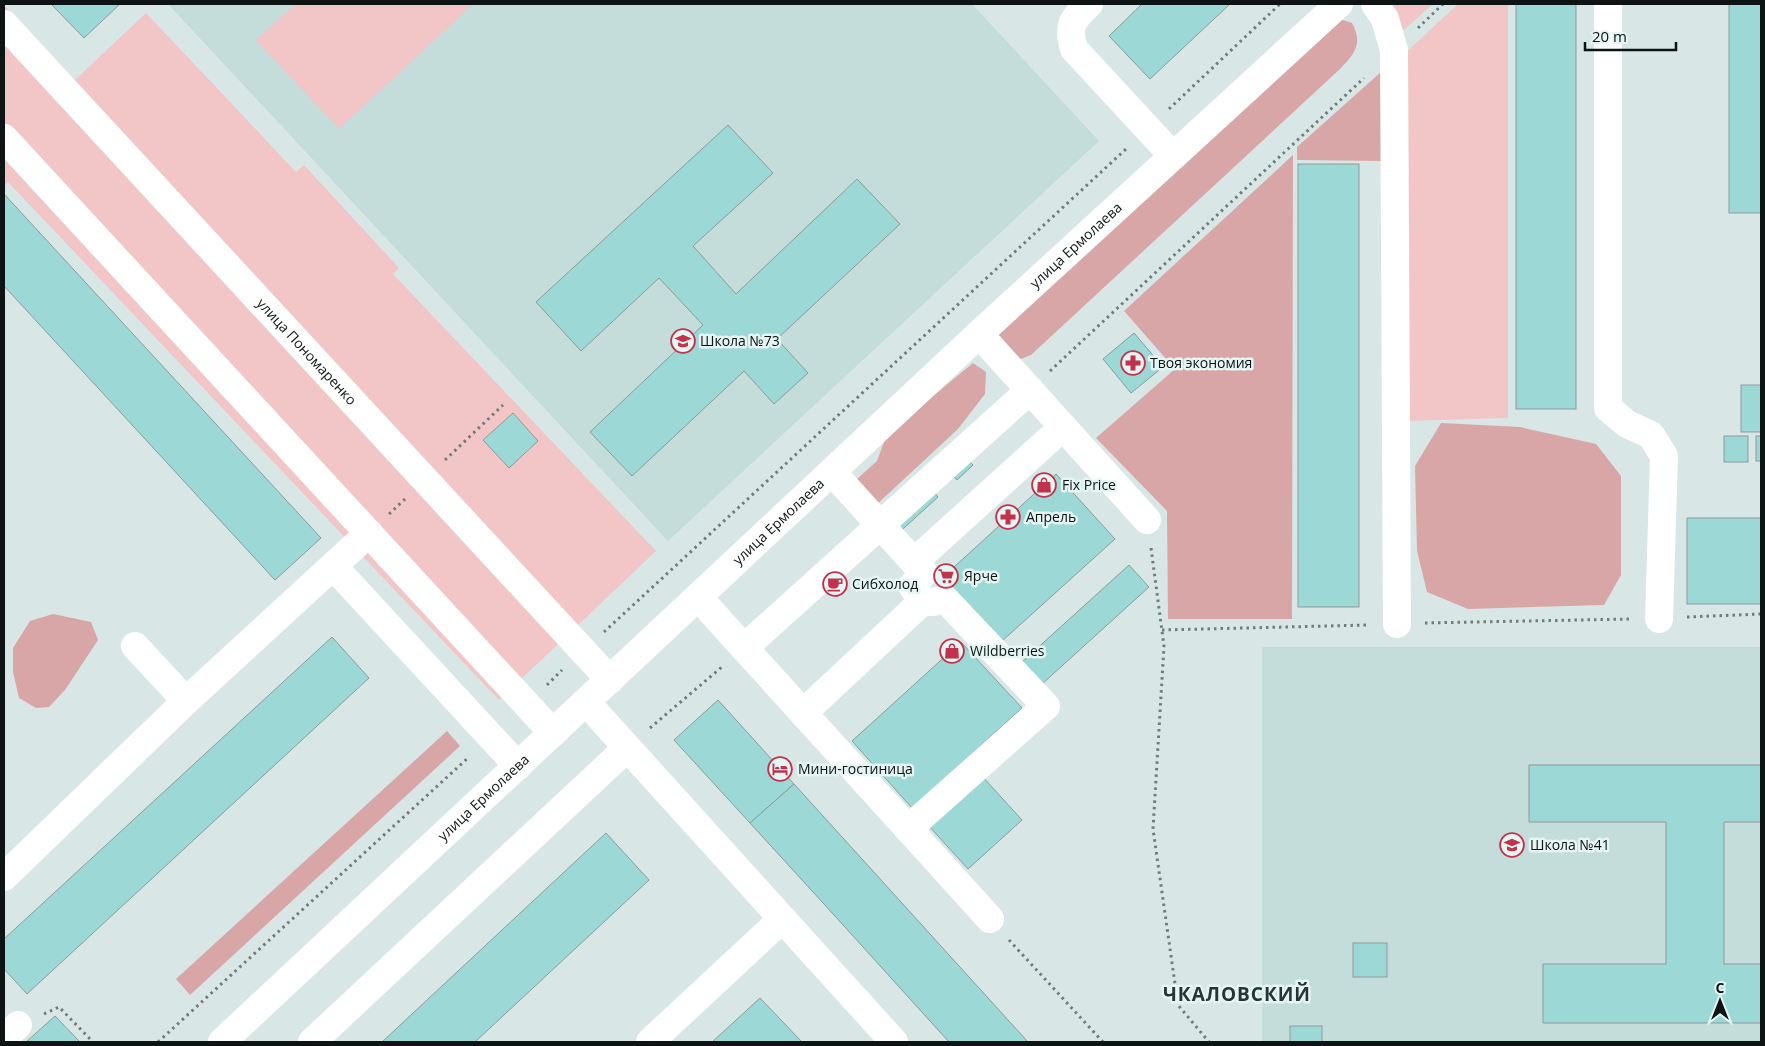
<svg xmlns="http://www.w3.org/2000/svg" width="1765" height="1046" font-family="'Open Sans',sans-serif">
<rect width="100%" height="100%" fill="#d8e7e6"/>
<!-- built -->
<g fill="#c4dcda">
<path d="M 168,4 L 972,4 L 1099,141 L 668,541 Z"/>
<rect x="1262" y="647" width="499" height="395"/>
</g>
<!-- green -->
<g fill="#f2c5c6">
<path d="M 296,4 L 473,4 L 339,129 L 256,40 Z"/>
<path d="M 1378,4 L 1433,4 L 1405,29 L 1397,31 Z"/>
<path d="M 1458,4 L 1508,4 L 1508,418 L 1403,421 L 1401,57 Z"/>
<path d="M 4,5 L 75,80 L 146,13 L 296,172 L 304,165 L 399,268 L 393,274 L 656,551 L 499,700 L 8,182 L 4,186 Z"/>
</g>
<!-- forest -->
<g fill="#d9a6a7">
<path d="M 1340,19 L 1352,23 C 1363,44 1355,53 1340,69 L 1031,355 L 1013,362 L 997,344 L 999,331 Z"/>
<path d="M 1381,72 L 1381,161 L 1297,160 L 1297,147 Z"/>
<path d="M 1293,155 L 1292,619 L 1168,619 L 1167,511 L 1096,438 L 1175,369 L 1124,311 Z"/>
<path d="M 973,363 L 986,372 L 985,394 L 958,429 L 875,506 L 856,480 L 877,461 L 887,434 Z"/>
<path d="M 1441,423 L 1520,427 L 1596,444 L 1621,476 L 1621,575 L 1604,605 L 1468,609 L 1427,592 L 1417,551 L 1415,466 Z"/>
<path d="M 53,614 L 91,622 L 98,640 L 65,690 L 49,707 L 36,708 L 19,698 L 13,672 L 13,648 L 30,621 Z"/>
<path d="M 447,731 L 460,746 L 190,995 L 176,979 Z"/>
</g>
<!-- building -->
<g fill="#9cd8d5" stroke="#8d9b9a">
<path d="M 51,4 L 120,4 L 84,38 Z"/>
<path d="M 1142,4 L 1230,4 L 1150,79 L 1109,36 Z"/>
<rect x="1516" y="4" width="60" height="405"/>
<rect x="1729" y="4" width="32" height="209"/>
<path d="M 728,125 L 773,173 L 693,246 L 736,294 L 857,179 L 900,224 L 777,339 L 808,373 L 774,404 L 744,371 L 632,476 L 590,432 L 703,325 L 659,278 L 581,351 L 536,302 Z"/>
<rect x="1298" y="164" width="61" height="443"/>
<path d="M 4,194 L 321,538 L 275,580 L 4,286 Z"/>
<path d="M 1134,333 L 1163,367 L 1131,393 L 1103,359 Z"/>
<rect x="1741" y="385" width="20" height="47"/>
<path d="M 513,413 L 538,441 L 509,468 L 483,440 Z"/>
<rect x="1724" y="436" width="24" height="26"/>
<rect x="1756" y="436" width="5" height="25"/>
<path d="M 962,454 L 973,465 L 957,480 L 947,469 Z"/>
<path d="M 1056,474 L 1115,539 L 1001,642 L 942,578 Z"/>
<path d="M 928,485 L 938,497 L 893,538 L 882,525 Z"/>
<rect x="1687" y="518" width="74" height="86"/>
<path d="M 1129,565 L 1149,587 L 1042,684 L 1022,662 Z"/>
<path d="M 839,580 L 847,589 L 837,597 L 830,588 Z"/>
<path d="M 332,637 L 369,678 L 27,994 L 4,969 L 4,939 Z"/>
<path d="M 961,642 L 1022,708 L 912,808 L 852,741 Z"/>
<path d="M 718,700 L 794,784 L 750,823 L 674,740 Z"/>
<path d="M 1529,765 L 1761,765 L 1761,822 L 1724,822 L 1724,964 L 1761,964 L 1761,1023 L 1543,1023 L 1543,964 L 1666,964 L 1666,822 L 1529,822 Z"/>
<path d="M 981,775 L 1022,820 L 968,869 L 927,824 Z"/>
<path d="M 794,784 L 1028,1042 L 949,1042 L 834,915 L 750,823 Z"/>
<path d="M 606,833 L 649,880 L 475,1042 L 382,1042 Z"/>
<rect x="1353" y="943" width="34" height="34"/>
<path d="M 760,998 L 802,1042 L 712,1042 L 722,1033 Z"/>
<path d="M 55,1016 L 80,1042 L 26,1042 Z"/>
<rect x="1290" y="1026" width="32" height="16"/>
</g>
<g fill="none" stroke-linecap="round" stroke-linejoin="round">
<!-- path -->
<g stroke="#717b7a" stroke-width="3" stroke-dasharray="2.5 4" stroke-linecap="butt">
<path d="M 1418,28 L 1443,4"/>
<path d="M 1169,109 L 1280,4"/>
<path d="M 1050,371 L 1364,78"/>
<path d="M 445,460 L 503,405"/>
<path d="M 389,514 L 405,499"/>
<path d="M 1151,548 L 1164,646 L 1153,829 L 1178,1005 L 1209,1042"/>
<path d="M 1687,617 L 1761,614"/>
<path d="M 1425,623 L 1631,619"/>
<path d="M 1162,630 L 1368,625"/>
<path d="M 604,632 L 1126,149"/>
<path d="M 547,685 L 562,670"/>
<path d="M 650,728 L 723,666"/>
<path d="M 1009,940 L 1103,1042"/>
<path d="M 44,1014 L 59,1007 L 93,1042"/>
<path d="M 158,1042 L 469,757"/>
</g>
<!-- minor -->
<g stroke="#fff" stroke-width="28">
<path d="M 1089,4 C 1072,20 1067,25 1074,49 L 1173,156"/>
<path d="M 1375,4 L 1385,19 L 1394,50 L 1397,624"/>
<path d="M 1608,4 L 1608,408 L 1627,424 L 1651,435 L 1664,456 L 1659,619"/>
<path id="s1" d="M 4,24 L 610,680"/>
<path d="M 4,138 L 553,733"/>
<path d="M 979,334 L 1147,520"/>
<path d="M 832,472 L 924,573 L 912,586 C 924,603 924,605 945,599 L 1046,706 L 908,829"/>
<path d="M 914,562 L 1063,427"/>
<path d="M 333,566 L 518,766"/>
<path d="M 698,597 L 990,919"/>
<path d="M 135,646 L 186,701"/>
<path d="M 744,648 L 1030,390"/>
<path d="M 586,702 L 894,1042"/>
<path d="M 803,713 L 923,601"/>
<path d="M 4,877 L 186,701 L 369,533"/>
<path d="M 4,1038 L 18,1025"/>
<path id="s2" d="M 222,1042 L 979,334 L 1339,4"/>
<path d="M 312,1042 L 627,748"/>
<path d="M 650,1042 L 782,919"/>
</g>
</g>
<!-- icons -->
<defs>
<g id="school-ring" transform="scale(1.25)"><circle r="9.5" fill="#e5f5f3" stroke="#c2324a" stroke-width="1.5"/><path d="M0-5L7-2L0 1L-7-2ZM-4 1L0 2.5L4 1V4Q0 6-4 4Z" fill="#c2324a"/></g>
<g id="pharmacy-ring" transform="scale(1.25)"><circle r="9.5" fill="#e5f5f3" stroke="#c2324a" stroke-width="1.5"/><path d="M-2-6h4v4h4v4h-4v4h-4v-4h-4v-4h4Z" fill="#c2324a"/></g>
<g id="shop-ring" transform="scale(1.25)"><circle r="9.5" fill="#e5f5f3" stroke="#c2324a" stroke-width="1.5"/><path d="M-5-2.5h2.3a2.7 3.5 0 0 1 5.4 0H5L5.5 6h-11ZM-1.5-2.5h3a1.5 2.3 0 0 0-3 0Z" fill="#c2324a"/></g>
<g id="supermarket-ring" transform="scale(1.25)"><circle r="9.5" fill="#e5f5f3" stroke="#c2324a" stroke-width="1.5"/><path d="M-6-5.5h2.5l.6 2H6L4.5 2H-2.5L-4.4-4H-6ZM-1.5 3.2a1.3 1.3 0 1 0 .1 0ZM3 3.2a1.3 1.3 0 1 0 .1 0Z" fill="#c2324a"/></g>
<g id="cafe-ring" transform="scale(1.25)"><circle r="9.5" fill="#e5f5f3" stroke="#c2324a" stroke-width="1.5"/><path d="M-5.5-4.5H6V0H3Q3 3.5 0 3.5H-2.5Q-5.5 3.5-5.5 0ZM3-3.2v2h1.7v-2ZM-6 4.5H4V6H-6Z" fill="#c2324a"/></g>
<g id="hotel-ring" transform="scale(1.25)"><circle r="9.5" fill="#e5f5f3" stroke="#c2324a" stroke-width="1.5"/><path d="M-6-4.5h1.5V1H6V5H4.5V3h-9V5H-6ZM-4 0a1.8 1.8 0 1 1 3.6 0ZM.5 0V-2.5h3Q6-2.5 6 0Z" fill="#c2324a"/></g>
</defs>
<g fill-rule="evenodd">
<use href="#school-ring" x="683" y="341"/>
<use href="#pharmacy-ring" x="1133" y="363"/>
<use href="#shop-ring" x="1044" y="485"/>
<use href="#pharmacy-ring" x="1008" y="517"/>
<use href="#supermarket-ring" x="946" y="576"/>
<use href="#cafe-ring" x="835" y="584"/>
<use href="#shop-ring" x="952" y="651"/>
<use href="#hotel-ring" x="780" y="769"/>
<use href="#school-ring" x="1512" y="845"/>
</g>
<g text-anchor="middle" stroke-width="5" stroke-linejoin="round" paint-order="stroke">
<!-- street labels -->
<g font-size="14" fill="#0e1313" stroke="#e5f5f3">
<text dy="5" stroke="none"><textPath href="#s2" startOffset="1168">улица Ермолаева</textPath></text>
<text dy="5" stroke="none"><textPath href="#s1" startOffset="446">улица Пономаренко</textPath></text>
<text dy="5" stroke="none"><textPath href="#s2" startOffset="762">улица Ермолаева</textPath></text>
<text dy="5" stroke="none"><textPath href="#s2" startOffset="358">улица Ермолаева</textPath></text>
</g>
<!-- poi labels -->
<g font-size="14" fill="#0e1313" stroke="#e5f5f3" text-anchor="start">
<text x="700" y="346">Школа №73</text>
<text x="1150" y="368">Твоя экономия</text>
<text x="1062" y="490">Fix Price</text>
<text x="1026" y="522">Апрель</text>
<text x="964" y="581">Ярче</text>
<text x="852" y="589">Сибхолод</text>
<text x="970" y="656">Wildberries</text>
<text x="798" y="774">Мини-гостиница</text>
<text x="1530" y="850">Школа №41</text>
</g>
<!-- district labels -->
<g font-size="19" font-weight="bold" letter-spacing="1" fill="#293534" stroke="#e5f5f3">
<text x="1237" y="1001">ЧКАЛОВСКИЙ</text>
</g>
</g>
<!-- border -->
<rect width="1765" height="1046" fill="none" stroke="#0e1313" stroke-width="10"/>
<!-- north arrow -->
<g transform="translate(1720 1001)" stroke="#e5f5f3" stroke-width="4" paint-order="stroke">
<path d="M0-4L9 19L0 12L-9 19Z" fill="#0e1313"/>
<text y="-8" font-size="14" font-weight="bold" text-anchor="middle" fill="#0e1313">С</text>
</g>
<!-- scale -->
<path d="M1585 42v8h91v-8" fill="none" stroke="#0e1313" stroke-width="2.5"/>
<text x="1592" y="42" font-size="15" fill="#0e1313" stroke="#e5f5f3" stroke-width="4" paint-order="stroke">20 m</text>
</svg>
